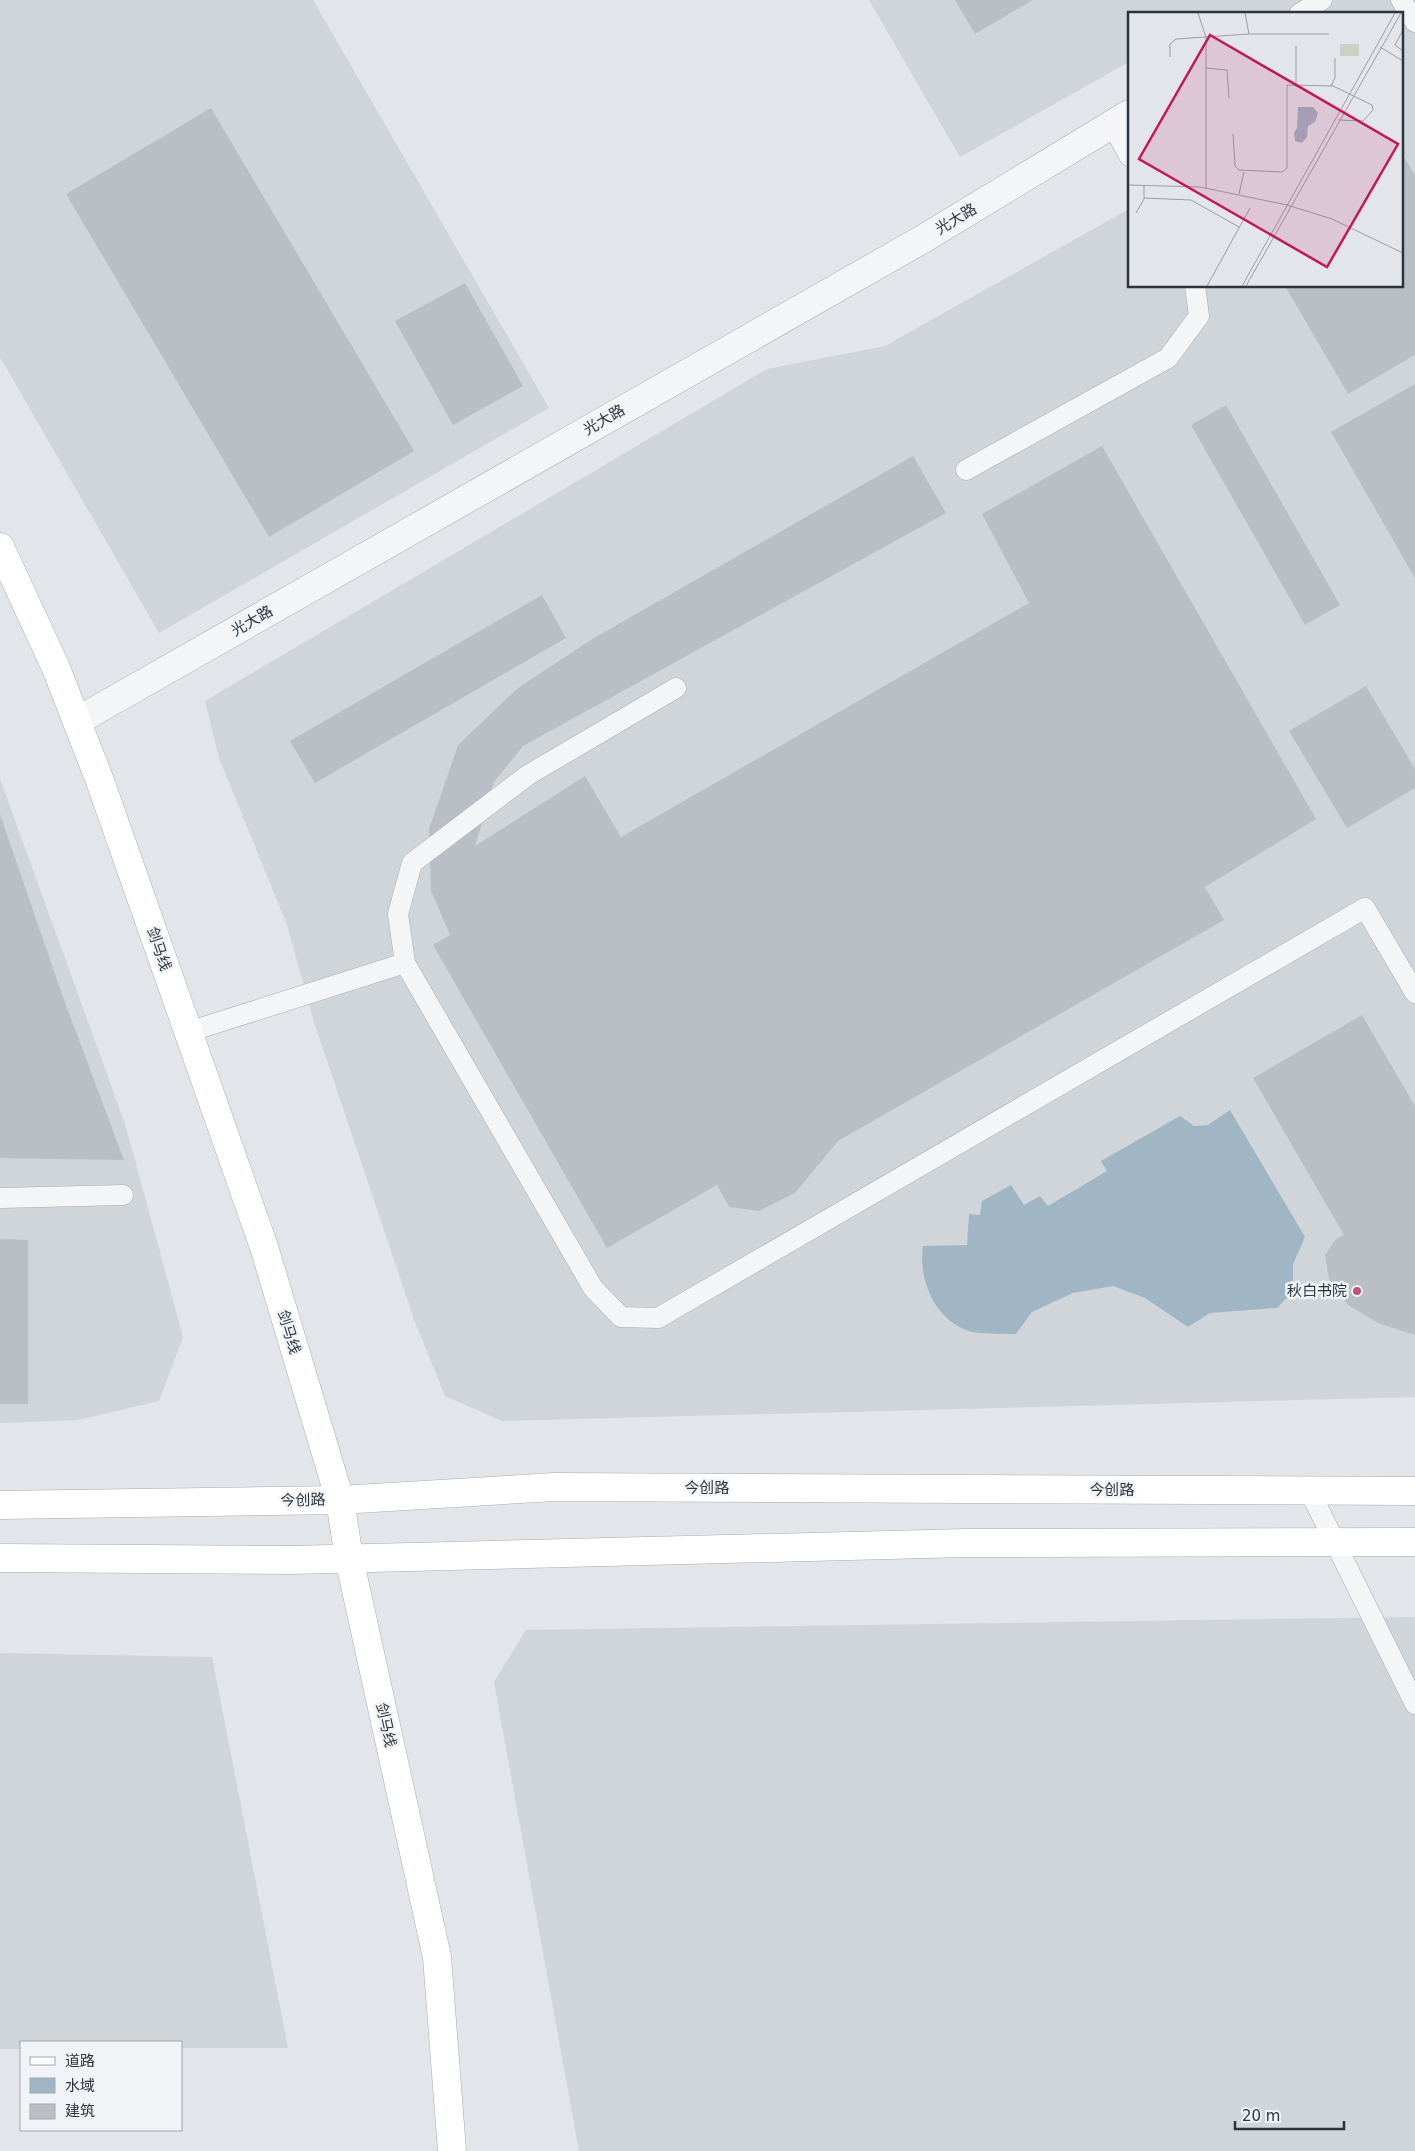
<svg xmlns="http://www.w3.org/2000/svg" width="1415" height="2151" font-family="'DejaVu Sans','Noto Sans SC',sans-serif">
<rect width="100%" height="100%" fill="#e2e5e9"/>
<!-- built -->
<g fill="#d0d5da">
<path d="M 0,0 L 313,0 L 549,408 L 159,633 L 0,357 Z"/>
<path d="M 869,0 L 1415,0 L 1415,1397 L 502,1421 L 445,1396 L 415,1322 L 314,1022 L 287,925 L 219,758 L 205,701 L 767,369 L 885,346 L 1129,209 L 1129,286 L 1401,286 L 1401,14 L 1129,14 L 1129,62 L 960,157 Z"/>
<path d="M 0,779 L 125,1124 L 183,1337 L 159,1401 L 78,1420 L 0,1423 Z"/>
<path d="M 1415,1617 L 1415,2151 L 579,2151 L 494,1682 L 526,1630 Z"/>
<path d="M 0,1653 L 212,1657 L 288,2048 L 181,2048 L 181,2042 L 21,2042 L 21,2049 L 0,2049 Z"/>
</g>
<!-- water -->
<path fill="#a0b6c5" d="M 1230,1110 L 1305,1237 L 1293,1264 L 1293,1291 L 1277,1308 L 1210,1313 L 1188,1327 L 1145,1298 L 1113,1286 L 1073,1293 L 1032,1312 L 1016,1334 C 1003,1333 981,1335 969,1331 C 935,1320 918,1280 923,1246 L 967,1245 L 969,1214 L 980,1215 L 982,1201 L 1011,1185 L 1024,1205 L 1040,1196 L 1048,1206 L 1107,1171 L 1101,1161 L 1180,1116 L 1194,1126 L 1208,1125 Z"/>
<!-- building -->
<g fill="#b9bfc5">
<path d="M 955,0 L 1033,0 L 975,34 Z"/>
<path d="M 211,108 L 414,451 L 269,537 L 66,194 Z"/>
<path d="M 1401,152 L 1415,175 L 1415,355 L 1348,394 L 1285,286 L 1401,286 Z"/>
<path d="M 465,283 L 523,386 L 453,425 L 395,321 Z"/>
<path d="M 1415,384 L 1415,578 L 1331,432 Z"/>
<path d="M 1226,405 L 1340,605 L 1305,625 L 1191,425 Z"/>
<path d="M 1102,446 L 1316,819 L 1205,887 L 1224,920 L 838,1141 L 795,1193 L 759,1211 L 729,1207 L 717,1185 L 607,1248 L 433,945 L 450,935 L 431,891 L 429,829 L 458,745 L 518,688 L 594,638 L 913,456 L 946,513 L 523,746 L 494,782 L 475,846 L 585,776 L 621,837 L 1029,603 L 982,514 Z"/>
<path d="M 542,595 L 566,638 L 315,783 L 290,741 Z"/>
<path d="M 1366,686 L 1415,769 L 1415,788 L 1347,828 L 1289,731 Z"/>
<path d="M 0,814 L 60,989 L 124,1160 L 0,1158 Z"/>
<path d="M 1362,1015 L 1415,1106 L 1415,1335 L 1378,1323 L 1348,1305 L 1329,1279 L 1325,1255 L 1336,1239 L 1344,1235 L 1253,1078 Z"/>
<path d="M 0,1239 L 28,1240 L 28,1404 L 0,1404 Z"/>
</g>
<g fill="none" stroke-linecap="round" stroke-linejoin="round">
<!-- lane casing -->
<g stroke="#a7adb3" stroke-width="21">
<g id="lane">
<path d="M 1401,0 L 1415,22"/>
<path d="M 1299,14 L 1322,0"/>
<path d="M 1112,124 L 1129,156"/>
<path d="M 966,470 L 1168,358 L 1199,316 L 1195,286"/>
<path d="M 676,688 L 528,775 L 412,863 L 398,914 L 405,963 L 593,1288 L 621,1317 L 658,1318 L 1365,908 L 1415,993"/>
<path d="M 188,1032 L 405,963"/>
<path d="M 0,1198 L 123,1195"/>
<path d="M 1310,1492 L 1415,1704"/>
</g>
</g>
<!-- street casing -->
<g stroke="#a7adb3" stroke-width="29">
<path id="street" d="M 77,721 L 923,239 L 1129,114"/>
</g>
<!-- secondary casing -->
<g stroke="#a7adb3" stroke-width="29">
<g id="secondary">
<path d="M 0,547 L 56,668 L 100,781 L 264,1247 L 340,1500 L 349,1558 L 437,1957 L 452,2151"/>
<path d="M 0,1505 L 340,1500 L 554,1487 L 1415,1491"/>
<path d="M 0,1558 L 291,1560 L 966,1543 L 1415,1542"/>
</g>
</g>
<!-- lane -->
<use href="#lane" stroke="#f4f5f7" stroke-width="20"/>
<!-- street -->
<use href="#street" stroke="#f4f5f7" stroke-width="28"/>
<!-- secondary -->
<use href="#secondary" stroke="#fff" stroke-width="28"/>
</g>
<!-- markers -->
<circle fill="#c1536f" stroke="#f1f4f6" stroke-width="2" cx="1357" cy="1291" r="5"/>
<g text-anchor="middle" stroke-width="5" stroke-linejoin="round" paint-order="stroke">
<!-- street labels -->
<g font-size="15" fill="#2b353f" stroke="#f1f4f6">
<text transform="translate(956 219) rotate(-31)" y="5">光大路</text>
<text transform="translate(604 420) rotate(-30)" y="5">光大路</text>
<text transform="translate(252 621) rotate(-30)" y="5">光大路</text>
<text transform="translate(159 949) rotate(71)" y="5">剑马线</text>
<text transform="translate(289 1332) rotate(73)" y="5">剑马线</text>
<text x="707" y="1493">今创路</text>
<text x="1112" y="1495">今创路</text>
<text transform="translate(303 1500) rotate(-1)" y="5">今创路</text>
<text transform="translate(386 1725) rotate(77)" y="5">剑马线</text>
</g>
<!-- poi labels -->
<g font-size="15" fill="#2b353f" stroke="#f1f4f6" text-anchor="end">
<text x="1347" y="1296">秋白书院</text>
</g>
</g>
<!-- overview -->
<g transform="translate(1128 12)">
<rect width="275" height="275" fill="#e2e5e9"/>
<path d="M 212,32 L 231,32 L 231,44 L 212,44 Z" fill="#c9d2c4"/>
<path d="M 170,95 L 185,95 L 190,101 L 187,110 L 180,114 L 179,125 L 174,131 L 167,129 L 166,121 L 169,116 Z" fill="#a0b6c5"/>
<path fill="none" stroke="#999fa5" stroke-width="1" d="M 70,1 L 78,25 L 78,176M 117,1 L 121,22M 275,18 L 267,33 L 275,39M 168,34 L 168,73M 252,35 L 275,49M 42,45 L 42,32 L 48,27 L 121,22 L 201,22M 78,56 L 99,58 L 101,86M 203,74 L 207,66 L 207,46M 105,122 L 107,154 L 111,158 L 154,160 L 159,156 L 159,73 L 205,74 L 244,93 L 245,98 L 235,109 L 210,108M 0,173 L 72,175 L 159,193 L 204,207 L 275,241M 111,182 L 116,160M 16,186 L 63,188 L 111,215M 8,201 L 16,187 L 16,173M 79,274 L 122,196M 114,274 L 267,1M 118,274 L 273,1"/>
<path fill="#c2185b" fill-opacity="0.15" stroke="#c2185b" stroke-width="2.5" d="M 82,23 L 270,132 L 199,255 L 11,147 Z"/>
<rect width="275" height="275" fill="none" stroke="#2b353f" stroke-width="2.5"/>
</g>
<!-- legend -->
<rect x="20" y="2041" width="162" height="90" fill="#f1f4f6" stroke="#a2a8ad"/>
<rect x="30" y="2057" width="25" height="8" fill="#ffffff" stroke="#a2a8ad"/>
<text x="65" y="2066" font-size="15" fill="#2b353f">道路</text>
<rect x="30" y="2078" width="25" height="15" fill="#a0b6c5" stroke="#a2a8ad"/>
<text x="65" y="2091" font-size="15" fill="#2b353f">水域</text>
<rect x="30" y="2104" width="25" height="15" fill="#b9bfc5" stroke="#a2a8ad"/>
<text x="65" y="2116" font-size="15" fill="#2b353f">建筑</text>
<!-- scale -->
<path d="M1235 2121v8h109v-8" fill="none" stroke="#2b353f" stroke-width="2.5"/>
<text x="1242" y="2121" font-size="15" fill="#2b353f" stroke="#f1f4f6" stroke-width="4" paint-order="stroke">20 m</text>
</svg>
